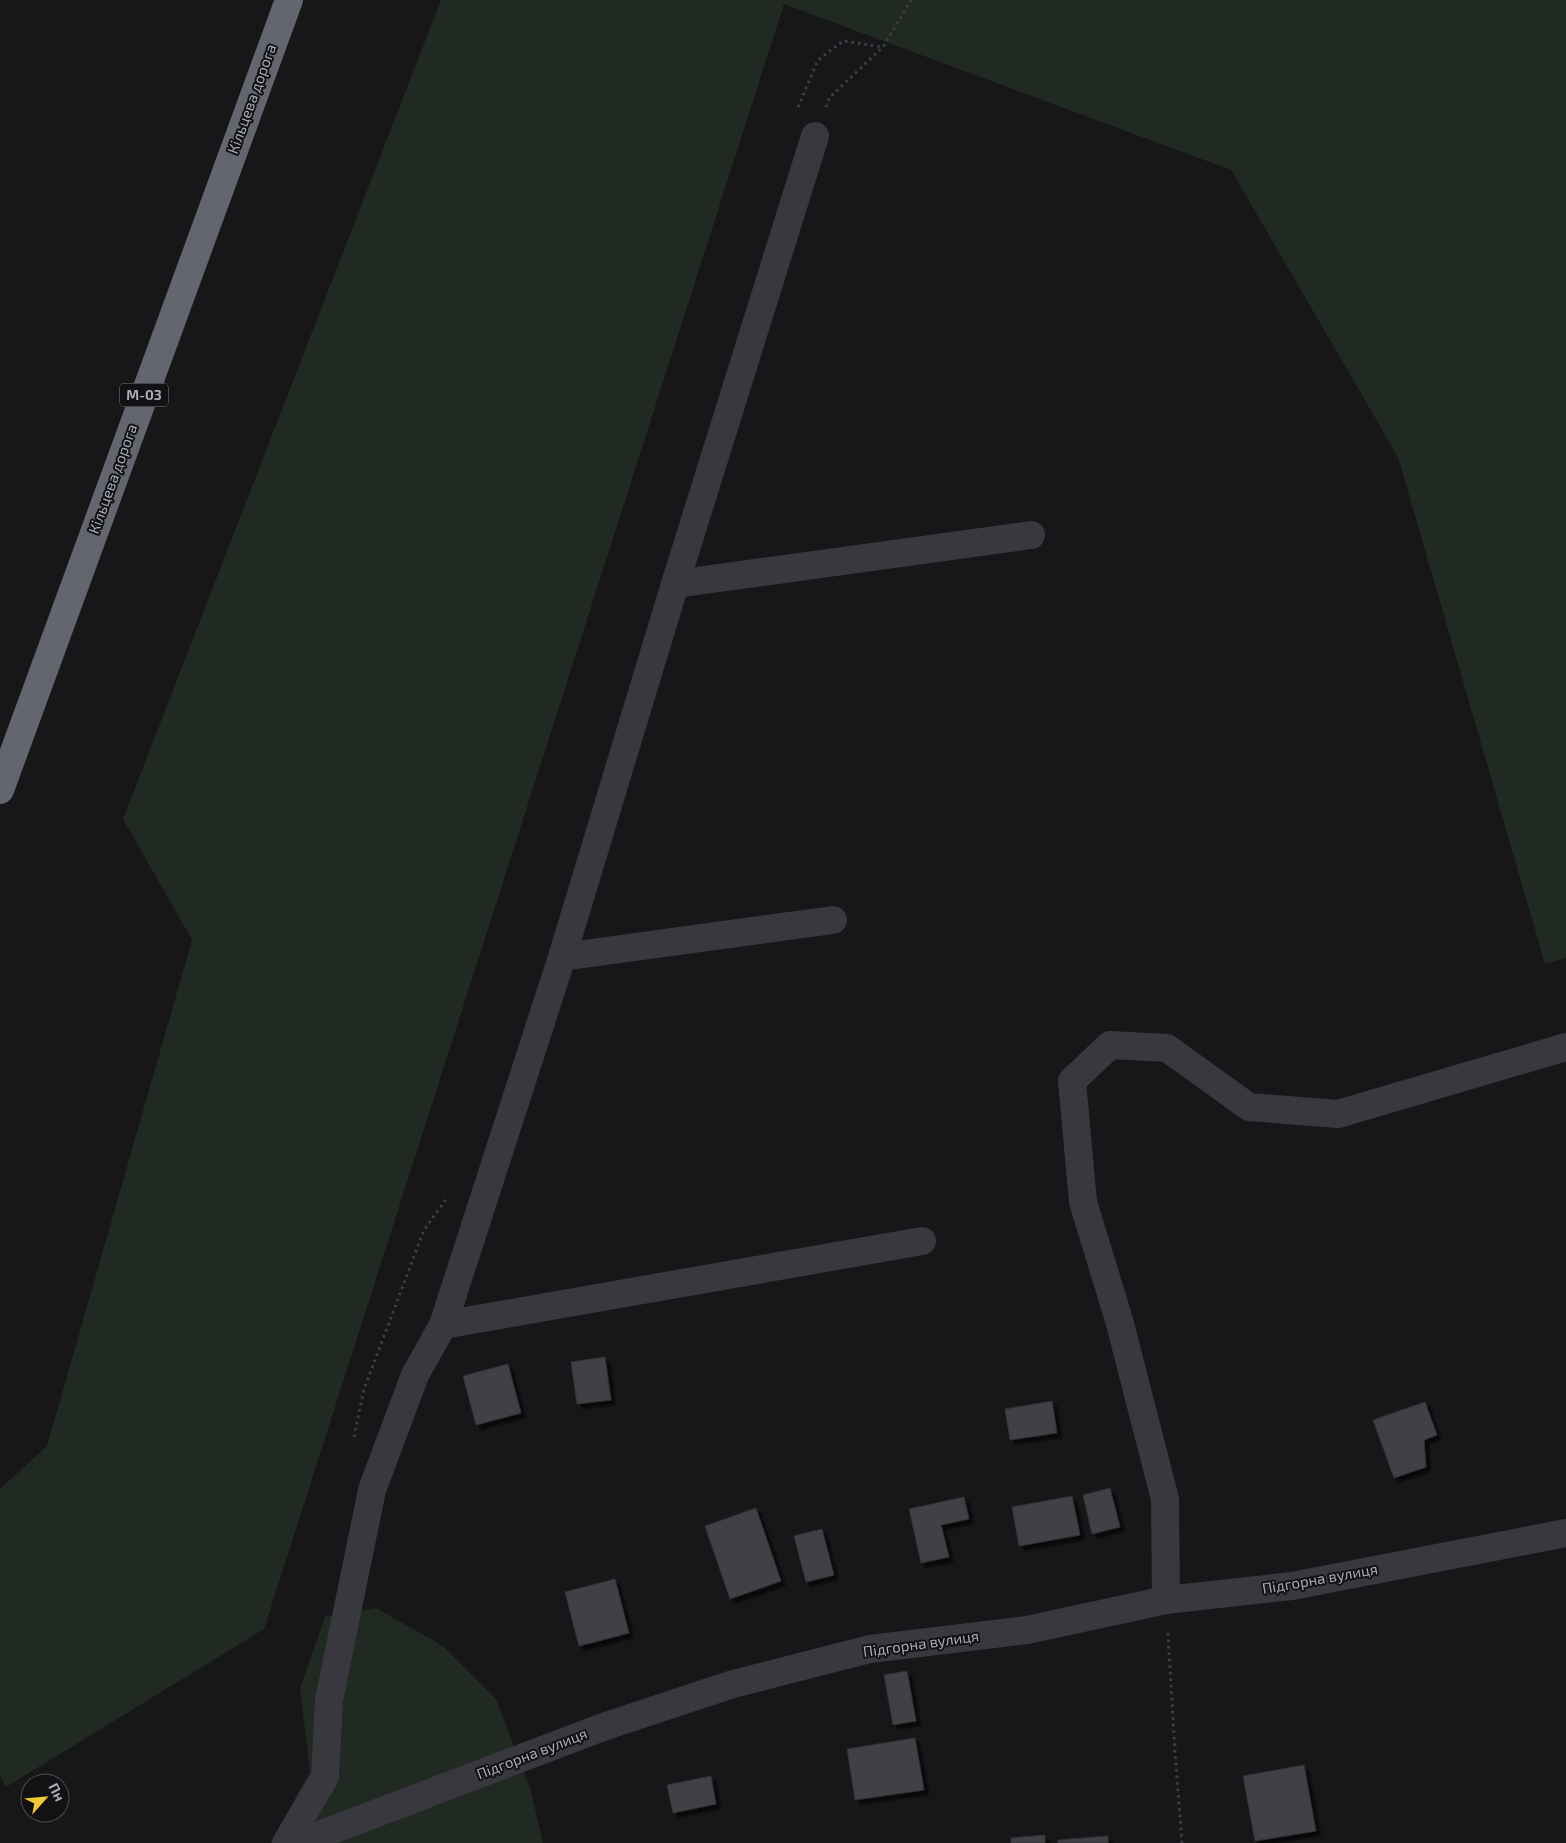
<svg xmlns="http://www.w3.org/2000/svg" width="1566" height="1843" font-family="'Exo 2',sans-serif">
<defs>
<filter id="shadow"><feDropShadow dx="4.5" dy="4.5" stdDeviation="1" flood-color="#0009"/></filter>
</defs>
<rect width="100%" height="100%" fill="#171719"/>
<!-- green -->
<g fill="#212923">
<path d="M 441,0 L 1566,0 L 1566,958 L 1545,964 L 1398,457 L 1231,170 L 784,4 L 264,1629 L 6,1787 L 0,1775 L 0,1489 L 47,1446 L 192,940 L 123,819 Z"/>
<path d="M 376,1608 L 443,1646 L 496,1699 L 531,1791 L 543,1843 L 271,1843 L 310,1771 L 300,1688 L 325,1617 Z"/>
</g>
<!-- building -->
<g fill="#414146" stroke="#313135" filter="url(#shadow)">
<path d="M 605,1357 L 611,1400 L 577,1404 L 571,1362 Z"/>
<path d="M 508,1364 L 521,1413 L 476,1425 L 463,1376 Z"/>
<path d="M 1052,1401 L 1057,1433 L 1010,1440 L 1005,1409 Z"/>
<path d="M 1425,1402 L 1437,1435 L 1424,1440 L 1426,1467 L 1394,1478 L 1373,1420 Z"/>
<path d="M 1110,1488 L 1120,1527 L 1092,1534 L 1083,1495 Z"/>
<path d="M 1072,1496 L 1080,1535 L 1019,1546 L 1012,1507 Z"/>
<path d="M 964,1497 L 969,1519 L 941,1525 L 949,1557 L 921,1563 L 909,1509 Z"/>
<path d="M 756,1508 L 781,1581 L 730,1599 L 705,1526 Z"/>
<path d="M 822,1529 L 834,1575 L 806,1582 L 794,1536 Z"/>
<path d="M 615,1579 L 629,1633 L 579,1646 L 565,1592 Z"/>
<path d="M 907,1671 L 916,1721 L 893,1725 L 884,1675 Z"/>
<path d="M 915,1738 L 924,1790 L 855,1800 L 847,1749 Z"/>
<path d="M 1304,1765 L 1316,1831 L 1255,1841 L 1243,1776 Z"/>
<path d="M 711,1776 L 716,1804 L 673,1813 L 667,1785 Z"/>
<path d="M 1045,1835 L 1045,1843 L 1011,1843 L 1011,1838 Z"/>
<path d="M 1108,1836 L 1108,1843 L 1058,1843 L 1058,1840 Z"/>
</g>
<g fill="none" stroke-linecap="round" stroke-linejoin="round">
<!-- path -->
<g stroke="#3e3f45" stroke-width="3" stroke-dasharray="2.5 4" stroke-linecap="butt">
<path d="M 798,107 L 818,60 L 843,41 L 883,47"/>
<path d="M 826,107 L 829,98 L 883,47 L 911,0"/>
<path d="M 354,1437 L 364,1389 L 424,1230 L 447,1198"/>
<path d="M 1168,1633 L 1175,1752 L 1182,1843"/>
</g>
<!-- minor -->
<g stroke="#38383e" stroke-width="28">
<path d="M 675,584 L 1031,535"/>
<path d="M 562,957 L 833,920"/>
<path d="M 443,1325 L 922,1241"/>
<path d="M 1166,1600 L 1165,1499 L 1119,1320 L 1083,1202 L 1072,1081 L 1110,1045 L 1167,1048 L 1249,1107 L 1338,1114 L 1566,1047"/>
<path d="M 286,1843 L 325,1777 L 329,1700 L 372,1490 L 415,1375 L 443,1325 L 562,957 L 675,584 L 815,136"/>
<path d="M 298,1843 L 603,1727 L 733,1684 L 870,1649 L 1027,1630 L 1166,1600 L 1292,1586 L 1566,1533"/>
</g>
<!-- highway -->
<path stroke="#64666f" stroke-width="28" d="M 0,790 L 289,0"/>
</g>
<g text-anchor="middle" stroke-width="4" stroke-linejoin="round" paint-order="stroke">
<!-- shield labels -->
<rect fill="#121214" stroke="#7c7e88" stroke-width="1" x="120" y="383.5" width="48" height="23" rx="4"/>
<g font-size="14" font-weight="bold" fill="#a9acb9">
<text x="144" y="400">М-03</text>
</g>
<!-- street labels -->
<g font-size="15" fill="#a9acb9" stroke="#121214">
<text transform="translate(252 99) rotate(-70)" y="5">Кільцева дорога</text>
<text transform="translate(113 479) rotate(-70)" y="5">Кільцева дорога</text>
<text transform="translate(1320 1579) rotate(-10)" y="5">Підгорна вулиця</text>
<text transform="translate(921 1644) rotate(-8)" y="5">Підгорна вулиця</text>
<text transform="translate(532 1754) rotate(-21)" y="5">Підгорна вулиця</text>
</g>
</g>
<!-- north arrow -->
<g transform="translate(45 1798) rotate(63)"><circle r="24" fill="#121214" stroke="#4e5056"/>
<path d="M0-4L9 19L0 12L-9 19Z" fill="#f2c836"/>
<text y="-8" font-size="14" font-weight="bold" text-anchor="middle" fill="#a9acb9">Пн</text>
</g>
</svg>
